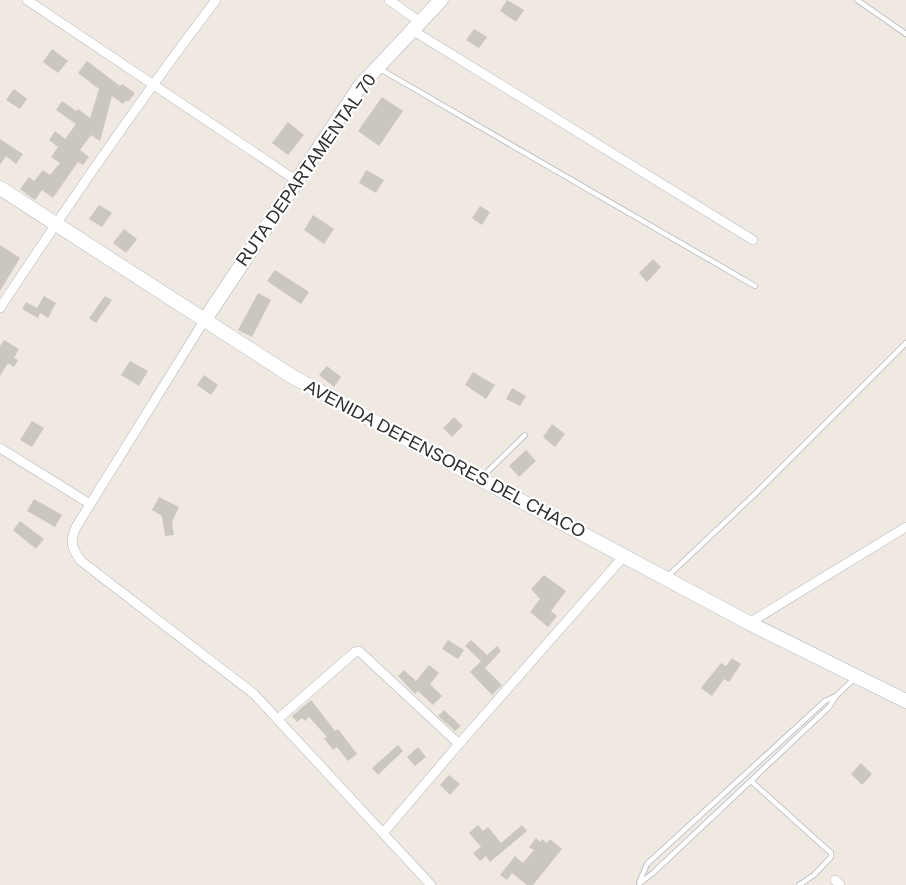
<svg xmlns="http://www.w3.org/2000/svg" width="906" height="885" font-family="Helvetica,sans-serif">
<rect width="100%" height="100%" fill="#efe9e1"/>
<!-- building -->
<g fill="#cbc7bf">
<path d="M 507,0 L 524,10 L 516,22 L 500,11 Z"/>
<path d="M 474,29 L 487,37 L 479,48 L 466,40 Z"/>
<path d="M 52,49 L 68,61 L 58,73 L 43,62 Z"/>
<path d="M 87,61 L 120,86 L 122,84 L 135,93 L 128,102 L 126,100 L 123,104 L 112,96 L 100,141 L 91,135 L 80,150 L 89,157 L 83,165 L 78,162 L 53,198 L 42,190 L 35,200 L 20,189 L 29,177 L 34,181 L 43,170 L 50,175 L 60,163 L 51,157 L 58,147 L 49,140 L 55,131 L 65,139 L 76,124 L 56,110 L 62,101 L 76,111 L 78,109 L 90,118 L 99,89 L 78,73 Z"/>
<path d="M 14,89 L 27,99 L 20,109 L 6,100 Z"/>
<path d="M 382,97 L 403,111 L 379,146 L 358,131 Z"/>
<path d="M 288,122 L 304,135 L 288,155 L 272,143 Z"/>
<path d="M 0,139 L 23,154 L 16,164 L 6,156 L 0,165 Z"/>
<path d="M 366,170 L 384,180 L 376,193 L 359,183 Z"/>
<path d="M 99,205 L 112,213 L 102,227 L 89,219 Z"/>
<path d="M 480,206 L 490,212 L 482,225 L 472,218 Z"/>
<path d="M 313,215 L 334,229 L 324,244 L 304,230 Z"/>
<path d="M 124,229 L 137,239 L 126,253 L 113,243 Z"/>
<path d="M 0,245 L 20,258 L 0,291 Z"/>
<path d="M 653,259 L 661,267 L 647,282 L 639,273 Z"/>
<path d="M 275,270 L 309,292 L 301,304 L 267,281 Z"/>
<path d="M 258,293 L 271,300 L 252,337 L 238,330 Z"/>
<path d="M 44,296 L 56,303 L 48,318 L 40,313 L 38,318 L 22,309 L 26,302 L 37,308 Z"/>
<path d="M 105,296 L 112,300 L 96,323 L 89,318 Z"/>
<path d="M 4,340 L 19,349 L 14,358 L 18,360 L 14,367 L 8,363 L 0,376 L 0,346 Z"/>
<path d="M 130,361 L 148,371 L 139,386 L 121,375 Z"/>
<path d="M 327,366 L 341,377 L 334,387 L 319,375 Z"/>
<path d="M 473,372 L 495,385 L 486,399 L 465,385 Z"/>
<path d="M 204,375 L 218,385 L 211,395 L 197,385 Z"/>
<path d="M 512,388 L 526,396 L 520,406 L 506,399 Z"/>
<path d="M 454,417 L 463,426 L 452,437 L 443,428 Z"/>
<path d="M 32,421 L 44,428 L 32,447 L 20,440 Z"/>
<path d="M 552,424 L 565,434 L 555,447 L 543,437 Z"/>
<path d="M 526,450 L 536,461 L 519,477 L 509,466 Z"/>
<path d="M 159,497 L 179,507 L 172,522 L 174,535 L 165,536 L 162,516 L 152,510 Z"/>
<path d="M 34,499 L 62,515 L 55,527 L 27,511 Z"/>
<path d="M 20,521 L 44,539 L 36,549 L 13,530 Z"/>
<path d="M 544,575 L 566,591 L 551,611 L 557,616 L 548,627 L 530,612 L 540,599 L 531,589 Z"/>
<path d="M 448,640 L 464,650 L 458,659 L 442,649 Z"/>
<path d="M 471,640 L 487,655 L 497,646 L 501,651 L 485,668 L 502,685 L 492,695 L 470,672 L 481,661 L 465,646 Z"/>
<path d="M 732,658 L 741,664 L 729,682 L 724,679 L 712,696 L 701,688 L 721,663 L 726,666 Z"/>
<path d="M 429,665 L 439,673 L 430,684 L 442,696 L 433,705 L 418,691 L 415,694 L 398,676 L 404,670 L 416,681 Z"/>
<path d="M 311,700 L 335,731 L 338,729 L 357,754 L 348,761 L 337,747 L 333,750 L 324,738 L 327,737 L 309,717 L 305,721 L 302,718 L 297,722 L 292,716 Z"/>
<path d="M 444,710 L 461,726 L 455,731 L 438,716 Z"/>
<path d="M 398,745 L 403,751 L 378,775 L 372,768 Z"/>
<path d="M 418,747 L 426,757 L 415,766 L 407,757 Z"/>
<path d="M 861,763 L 872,774 L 862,785 L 851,774 Z"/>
<path d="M 449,775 L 460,784 L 450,795 L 440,785 Z"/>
<path d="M 478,825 L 483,831 L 488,827 L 501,843 L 522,825 L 527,831 L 490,862 L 486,856 L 480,861 L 473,853 L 481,847 L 469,833 Z"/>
<path d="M 536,838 L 540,842 L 542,839 L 547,843 L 550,839 L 562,849 L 533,885 L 527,885 L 512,873 L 507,880 L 500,875 L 515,856 L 523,863 L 534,850 L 529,847 Z"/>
</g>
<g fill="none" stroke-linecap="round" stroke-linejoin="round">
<!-- service casing -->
<g stroke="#b4b7c1" stroke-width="6">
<g id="service">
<path d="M 857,0 L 906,34"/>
<path d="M 380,69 L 755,286"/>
<path d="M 482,477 L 525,435"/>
<path d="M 668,576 L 756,493 L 906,343"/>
<path d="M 751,781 L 831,853 L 831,857 L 814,875 L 799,885"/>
<path d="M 639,883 L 647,864 L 825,701 L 836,696"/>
<path d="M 640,883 L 653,873 L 829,707 L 836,696 L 855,678"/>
</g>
</g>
<!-- minor casing -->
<g stroke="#b4b7c1" stroke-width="10">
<g id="minor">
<path d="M 27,0 L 297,181"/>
<path d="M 389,0 L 420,22"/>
<path d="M 412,30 L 753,240"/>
<path d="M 0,308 C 69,203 140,100 216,0"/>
<path d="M 204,321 L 76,527 C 70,541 71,548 81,561 L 254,694 L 431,885"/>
<path d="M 0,448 L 90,504"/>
<path d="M 749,623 L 906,527"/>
<path d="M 278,719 L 355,652 L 359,651 L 459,744 L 624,556"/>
<path d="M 383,833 L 459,744"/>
<path d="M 835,880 L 840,885"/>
</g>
</g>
<!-- secondary casing -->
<g stroke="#b4b7c1" stroke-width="15">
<g id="secondary">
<path d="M 0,188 L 293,377 L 480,479 L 749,623 L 906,701"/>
<path d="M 204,321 L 360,86 L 441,0"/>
</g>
</g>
<!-- service -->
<use href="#service" stroke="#fff" stroke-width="4.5"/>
<!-- minor -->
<use href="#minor" stroke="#fff" stroke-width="9"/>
<!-- secondary -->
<use href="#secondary" stroke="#fff" stroke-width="14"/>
</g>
<g text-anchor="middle" stroke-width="4.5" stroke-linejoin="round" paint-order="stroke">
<!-- street labels -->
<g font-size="18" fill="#2e2e2e" stroke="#fff">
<text transform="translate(306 170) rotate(-55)" y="6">RUTA DEPARTAMENTAL 70</text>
<text transform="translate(445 459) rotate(28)" y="6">AVENIDA DEFENSORES DEL CHACO</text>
</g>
</g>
</svg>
